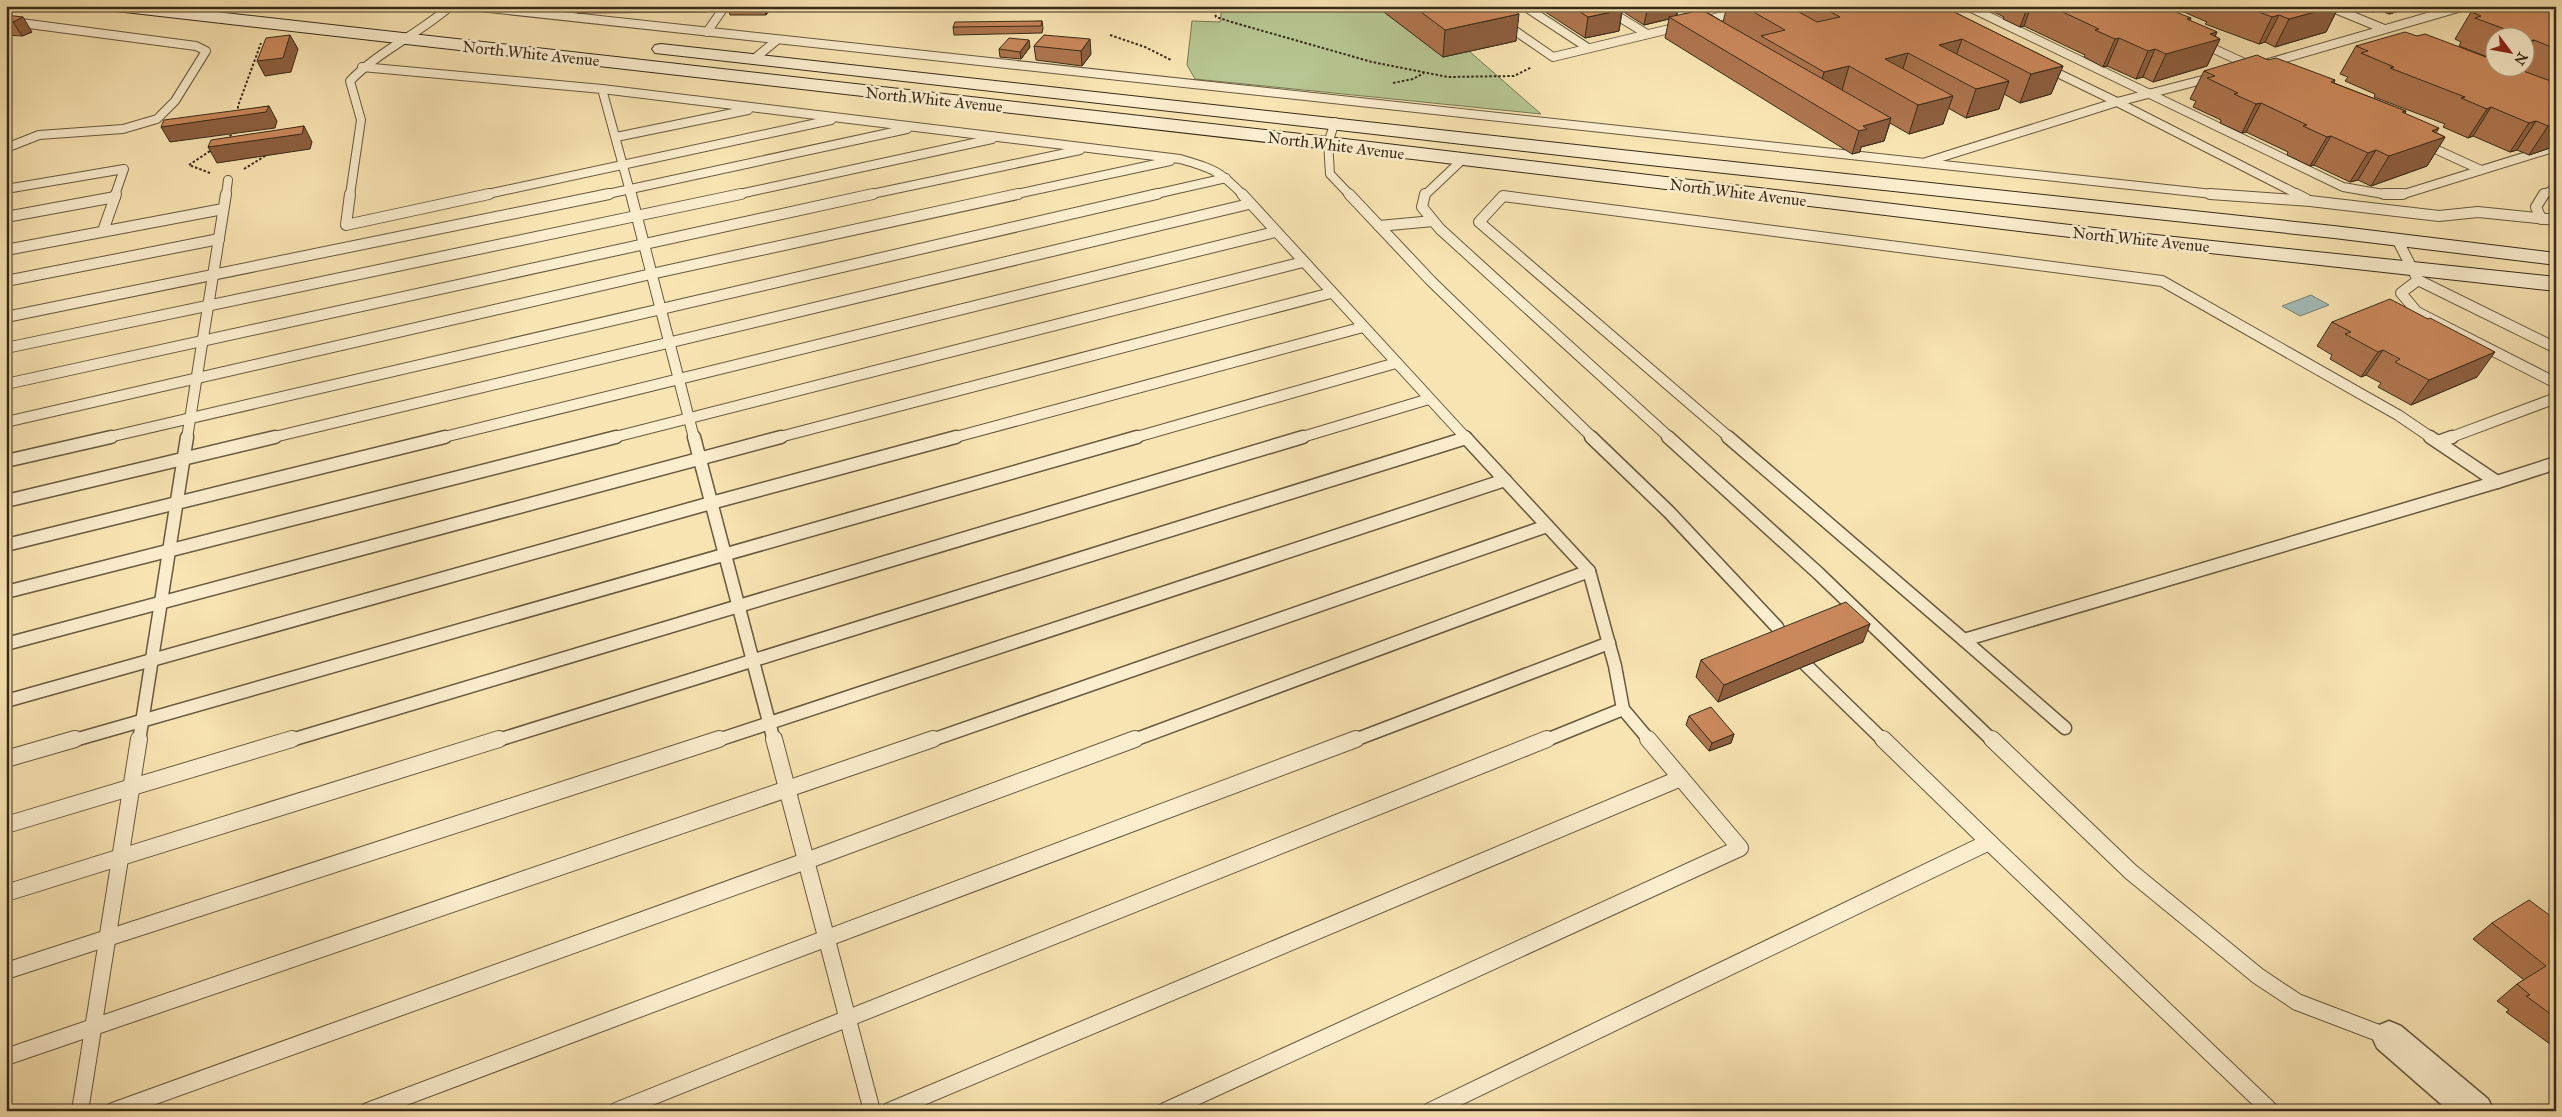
<svg xmlns="http://www.w3.org/2000/svg" width="2562" height="1117" font-family="'IM FELL Great Primer',serif">
<rect width="100%" height="100%" fill="#f9e5b3"/>
<filter id="stains"><feTurbulence type="fractalNoise" baseFrequency=".004" numOctaves="4"/><feColorMatrix values="0 0 0 0 .2 0 0 0 0 .09 0 0 0 0 .02 0 0 0 .5 -.17"/></filter>
<radialGradient id="worn" r=".72"><stop offset=".6" stop-color="#630" stop-opacity="0"/><stop offset="1" stop-color="#630" stop-opacity=".3"/></radialGradient>
<!-- green -->
<path fill="#b7c692" stroke="#777855" d="M 1222,6 L 1376,6 L 1443,57 L 1469,51 L 1541,114 L 1195,79 L 1187,65 L 1192,21 L 1220,22 Z"/>
<!-- water -->
<path fill="#a3bcb8" stroke="#788278" d="M 2311,295 L 2329,305 L 2300,316 L 2282,306 Z"/>
<g fill="none" stroke-linecap="round" stroke-linejoin="round">
<!-- lane-far3 casing -->
<g stroke="#68593f" stroke-width="10">
<g id="lane-far3">
<path d="M 470,6 L 2222,195"/>
<path d="M 1479,6 L 1553,57 L 1682,26"/>
<path d="M 1524,6 L 1588,48"/>
<path d="M 1601,6 L 1647,34"/>
<path d="M 1967,6 L 2343,187 L 2389,195 L 2404,194 L 2556,147"/>
<path d="M 2328,6 L 2384,29"/>
<path d="M 6,21 L 196,46 L 206,51 L 175,101 L 157,119 L 123,129 L 39,135 L 6,148"/>
<path d="M 1702,21 L 1766,6"/>
<path d="M 707,32 L 725,6"/>
<path d="M 2201,43 L 2253,67"/>
<path d="M 754,59 L 777,40"/>
<path d="M 2265,64 L 2465,6"/>
<path d="M 362,67 L 602,89 L 631,195"/>
<path d="M 2045,67 L 2117,102 L 2214,77"/>
<path d="M 602,89 L 1180,159 C 1212,168 1220,171 1243,195"/>
<path d="M 1335,122 L 1328,143 L 1330,174 L 1350,195"/>
<path d="M 616,137 L 748,110"/>
<path d="M 2422,143 L 2481,170"/>
<path d="M 1926,162 L 2117,102 L 2299,195"/>
<path d="M 6,189 L 124,169 L 115,195"/>
<path d="M 226,195 L 228,180"/>
<path d="M 350,195 L 361,120 L 350,81 C 378,52 416,35 447,9 L 447,6"/>
<path d="M 483,195 L 831,120"/>
<path d="M 603,195 L 907,129"/>
<path d="M 735,195 L 992,139"/>
<path d="M 867,195 L 1080,150"/>
<path d="M 1012,195 L 1170,161"/>
<path d="M 1151,195 L 1226,178"/>
<path d="M 1425,195 L 1463,159"/>
<path d="M 2543,195 L 2556,188"/>
</g>
</g>
<!-- lane-far2 casing -->
<g stroke="#68593f" stroke-width="12">
<g id="lane-far2">
<path d="M 350,194 L 346,225 L 489,194"/>
<path d="M 631,194 L 694,438"/>
<path d="M 1242,194 L 1466,438"/>
<path d="M 1349,194 L 1431,281 L 1593,438"/>
<path d="M 1425,194 L 1422,207 L 1440,229 L 1670,438"/>
<path d="M 2210,194 L 2310,201 L 2439,216 L 2478,212 L 2556,220"/>
<path d="M 2296,194 L 2306,199"/>
<path d="M 2384,194 L 2403,194"/>
<path d="M 6,217 L 115,197"/>
<path d="M 2541,219 L 2536,207 L 2544,194"/>
<path d="M 1379,226 L 1433,221"/>
<path d="M 103,231 L 116,194"/>
<path d="M 2398,241 L 2418,280 L 2556,348"/>
<path d="M 6,250 L 223,209"/>
<path d="M 2418,280 L 2401,293 L 2417,312 L 2556,383"/>
<path d="M 6,281 L 219,239"/>
<path d="M 6,317 L 609,194"/>
<path d="M 6,348 L 741,194"/>
<path d="M 6,384 L 873,194"/>
<path d="M 6,422 L 651,274 L 1018,194"/>
<path d="M 105,438 L 1157,194"/>
<path d="M 187,438 L 226,194"/>
<path d="M 270,438 L 1249,204"/>
<path d="M 440,438 L 1275,232"/>
<path d="M 611,438 L 1303,262"/>
<path d="M 776,438 L 1331,293"/>
<path d="M 952,438 L 1363,327"/>
<path d="M 1133,438 L 1396,363"/>
<path d="M 1299,438 L 1429,399"/>
<path d="M 1730,438 L 1479,222 L 1503,196 L 2162,281 L 2398,415 L 2432,438"/>
<path d="M 2449,438 L 2556,398"/>
</g>
</g>
<!-- lane-far1 casing -->
<g stroke="#68593f" stroke-width="15">
<g id="lane-far1">
<path d="M 694,437 L 774,741"/>
<path d="M 1465,437 L 1589,571 L 1615,666 L 1623,709 L 1650,741"/>
<path d="M 1591,437 L 1669,512 L 1777,627 L 1784,641"/>
<path d="M 1668,437 L 1818,573 L 1993,741"/>
<path d="M 1728,437 L 1964,640 L 2497,482"/>
<path d="M 2430,437 L 2497,482"/>
<path d="M 2438,442 L 2452,437"/>
<path d="M 6,461 L 111,437"/>
<path d="M 2497,482 L 2556,463"/>
<path d="M 6,501 L 275,437"/>
<path d="M 6,545 L 445,437"/>
<path d="M 6,592 L 616,437"/>
<path d="M 1964,640 L 2065,728"/>
<path d="M 6,644 L 781,437"/>
<path d="M 1806,665 L 1884,741"/>
<path d="M 6,701 L 711,503 L 956,437"/>
<path d="M 71,741 L 1137,437"/>
<path d="M 139,741 L 187,437"/>
<path d="M 288,741 L 1303,437"/>
<path d="M 495,741 L 1466,438"/>
<path d="M 715,741 L 1505,480"/>
<path d="M 929,741 L 1547,526"/>
<path d="M 1131,741 L 1589,571"/>
<path d="M 1352,741 L 1609,643"/>
<path d="M 1544,741 L 1623,709"/>
</g>
</g>
<!-- lane casing -->
<g stroke="#68593f" stroke-width="18">
<g id="lane">
<path d="M 774,739 L 872,1111"/>
<path d="M 1992,739 L 2131,872 L 2258,976 L 2297,1002 L 2389,1037"/>
<path d="M 6,759 L 75,739"/>
<path d="M 6,825 L 292,739"/>
<path d="M 1989,842 L 2271,1111"/>
<path d="M 6,893 L 499,739"/>
<path d="M 6,971 L 719,739"/>
<path d="M 6,1057 L 933,739"/>
<path d="M 80,1111 L 139,739"/>
<path d="M 113,1111 L 806,861 L 1135,739"/>
<path d="M 368,1111 L 1356,739"/>
<path d="M 616,1111 L 1547,739"/>
<path d="M 889,1111 L 1681,778"/>
<path d="M 1165,1111 L 1740,848 L 1648,739"/>
<path d="M 1430,1111 L 1989,842 L 1883,739"/>
</g>
</g>
<!-- street casing -->
<g stroke="#68593f" stroke-width="3">
<path id="street" d="M 2389,1021 L 2401,1026 L 2488,1099 L 2494,1111 L 2449,1111 L 2377,1048 L 2372,1037 L 2377,1026 Z"/>
</g>
<!-- secondary casing -->
<g stroke="#372a18" stroke-width="2">
<g id="secondary">
<path d="M 108,6 L 162,6 L 1328,137 L 2146,234 L 2556,277 L 2556,291 L 2146,246 L 1328,149 L 116,11 Z"/>
<path d="M 661,44 L 1640,152 L 2334,226 L 2556,253 L 2556,265 L 2334,238 L 1640,164 L 655,53 L 652,49 L 655,45 Z"/>
</g>
</g>
<!-- path -->
<g stroke="#372a18" stroke-width="2" stroke-dasharray="2.5 2" stroke-linecap="butt">
<path d="M 1213,6 L 1216,17 L 1235,23 L 1372,62 L 1448,77 L 1514,76 L 1532,67"/>
<path d="M 1110,35 L 1145,47 L 1171,60"/>
<path d="M 1393,83 L 1413,79 L 1424,73"/>
<path d="M 238,113 L 238,106 L 261,43"/>
<path d="M 226,139 L 234,133"/>
<path d="M 244,169 L 265,156 L 266,152"/>
<path d="M 210,173 L 189,165 L 213,149"/>
</g>
<!-- lane-far3 -->
<use href="#lane-far3" stroke="#fbeece" stroke-width="8"/>
<!-- lane-far2 -->
<use href="#lane-far2" stroke="#fbeece" stroke-width="10"/>
<!-- lane-far1 -->
<use href="#lane-far1" stroke="#fbeece" stroke-width="12"/>
<!-- lane -->
<use href="#lane" stroke="#fbeece" stroke-width="16"/>
<!-- street -->
<use href="#street" fill="#fbeece" fill-rule="evenodd"/>
<!-- secondary -->
<use href="#secondary" fill="#fbeece" fill-rule="evenodd"/>
</g>
<!-- wall -->
<g fill="#af764f" stroke="#372a18" fill-rule="evenodd">
<path d="M 527,6 L 557,6 L 552,10 L 527,8 Z"/>
<path d="M 574,6 L 711,6 L 707,12 L 577,13 Z"/>
<path d="M 728,6 L 772,6 L 766,15 L 730,15 Z"/>
<path d="M 780,6 L 798,6 L 796,10 L 781,10 Z"/>
<path d="M 835,6 L 1190,6 L 1190,9 L 836,11 Z"/>
<path d="M 1376,6 L 1508,6 L 1516,41 L 1443,57 Z"/>
<path d="M 1536,6 L 1678,6 L 1677,16 L 1697,11 L 1690,6 L 1725,6 L 1705,11 L 1723,22 L 1727,6 L 1942,6 L 2063,66 L 2051,94 L 2020,103 L 2004,94 L 1999,109 L 1966,118 L 1948,108 L 1943,124 L 1909,134 L 1890,123 L 1884,141 L 1861,147 L 1860,152 L 1852,154 L 1665,38 L 1669,19 L 1644,25 L 1622,11 L 1619,31 L 1585,38 Z"/>
<path d="M 1982,6 L 2157,6 L 2167,11 L 2191,18 L 2190,21 L 2217,32 L 2215,36 L 2220,39 L 2207,66 L 2153,82 L 2143,77 L 2136,79 L 2107,66 L 2103,67 L 2084,57 L 2085,55 L 2024,26 L 2020,27 L 2003,19 L 2004,17 Z"/>
<path d="M 2170,6 L 2339,6 L 2326,32 L 2275,47 L 2265,42 L 2259,44 L 2205,24 L 2207,22 Z"/>
<path d="M 2358,6 L 2416,6 L 2389,14 L 2379,10 L 2373,12 Z"/>
<path d="M 2556,8 L 2556,146 L 2529,155 L 2517,150 L 2510,152 L 2473,136 L 2468,138 L 2443,127 L 2445,124 L 2374,97 L 2375,94 L 2345,81 L 2348,77 L 2340,74 L 2356,46 L 2417,36 L 2490,58 L 2459,46 L 2461,42 L 2455,39 L 2471,12 ZM 2494,38 L 2524,38 L 2524,68 L 2494,68 Z"/>
<path d="M 6,15 L 32,32 L 22,36 L 6,35 Z"/>
<path d="M 1042,21 L 1043,28 L 1042,33 L 954,35 L 953,27 Z"/>
<path d="M 1044,35 L 1091,54 L 1082,66 L 1036,60 L 1034,46 Z"/>
<path d="M 1030,47 L 1021,59 L 1000,57 L 999,49 Z"/>
<path d="M 2268,60 L 2335,80 L 2334,83 L 2406,111 L 2405,114 L 2437,133 L 2445,137 L 2427,166 L 2371,186 L 2358,180 L 2350,182 L 2314,165 L 2310,166 L 2287,155 L 2288,152 L 2246,132 L 2242,133 L 2220,123 L 2221,120 L 2193,107 L 2196,101 L 2190,99 L 2204,71 Z"/>
<path d="M 2332,322 L 2477,377 L 2411,405 L 2378,387 L 2381,383 L 2366,375 L 2361,377 L 2330,359 L 2332,355 L 2317,346 Z"/>
<path d="M 1863,642 L 1718,702 L 1696,677 L 1701,660 Z"/>
<path d="M 1689,716 L 1734,734 L 1731,743 L 1709,751 L 1686,725 Z"/>
<path d="M 2556,920 L 2556,1040 L 2550,1044 L 2506,1012 L 2509,1010 L 2497,1001 L 2517,984 L 2524,980 L 2473,939 L 2492,923 Z"/>
</g>
<!-- shaded-wall -->
<g fill="#8e6040" stroke="#372a18">
<path d="M 550,6 L 557,6 L 552,10 Z"/>
<path d="M 706,6 L 711,6 L 707,12 Z"/>
<path d="M 764,6 L 772,6 L 766,15 Z"/>
<path d="M 1648,6 L 1678,6 L 1676,18 L 1669,17 L 1669,19 L 1644,25 Z"/>
<path d="M 1701,6 L 1725,6 L 1700,12 Z"/>
<path d="M 2028,6 L 2031,6 L 2024,26 L 2020,27 Z"/>
<path d="M 2337,6 L 2339,6 L 2326,32 L 2275,47 L 2289,19 Z"/>
<path d="M 2376,6 L 2381,6 L 2379,10 L 2373,12 Z"/>
<path d="M 2393,6 L 2416,6 L 2389,14 Z"/>
<path d="M 1622,10 L 1619,31 L 1585,38 L 1588,17 Z"/>
<path d="M 1519,14 L 1516,41 L 1443,57 L 1445,30 Z"/>
<path d="M 2279,15 L 2265,42 L 2259,44 L 2272,17 Z"/>
<path d="M 23,17 L 32,32 L 22,36 L 13,22 Z"/>
<path d="M 2217,32 L 2213,41 L 2220,39 L 2207,66 L 2153,82 L 2166,54 L 2210,34 Z"/>
<path d="M 290,35 L 298,49 L 291,72 L 265,76 L 257,61 Z"/>
<path d="M 2119,38 L 2107,66 L 2103,67 L 2115,39 Z"/>
<path d="M 1090,39 L 1091,54 L 1082,66 L 1081,51 Z"/>
<path d="M 1962,39 L 1952,67 L 1939,45 Z"/>
<path d="M 1029,40 L 1030,47 L 1021,59 L 1020,52 Z"/>
<path d="M 2534,40 L 2524,55 L 2524,50 L 2530,41 Z"/>
<path d="M 2155,49 L 2143,77 L 2136,79 L 2148,51 Z"/>
<path d="M 1908,53 L 1899,81 L 1885,59 Z"/>
<path d="M 1849,66 L 1841,94 L 1816,100 L 1824,72 Z"/>
<path d="M 2063,66 L 2051,94 L 2020,103 L 2031,74 Z"/>
<path d="M 2009,81 L 1999,109 L 1966,118 L 1976,89 Z"/>
<path d="M 1953,96 L 1943,124 L 1909,134 L 1918,105 Z"/>
<path d="M 2261,103 L 2246,132 L 2242,133 L 2256,104 Z"/>
<path d="M 269,106 L 277,121 L 275,128 L 170,142 L 161,127 Z"/>
<path d="M 2491,107 L 2473,136 L 2468,138 L 2487,109 Z"/>
<path d="M 1891,118 L 1884,141 L 1861,147 L 1860,152 L 1852,154 L 1859,131 L 1863,126 Z"/>
<path d="M 2536,121 L 2517,150 L 2510,152 L 2529,123 Z"/>
<path d="M 2556,123 L 2556,146 L 2529,155 L 2548,126 Z"/>
<path d="M 304,126 L 312,142 L 310,149 L 217,163 L 208,147 Z"/>
<path d="M 2439,128 L 2431,141 L 2445,137 L 2427,166 L 2371,186 L 2389,156 L 2432,131 Z"/>
<path d="M 2331,136 L 2314,165 L 2310,166 L 2327,137 Z"/>
<path d="M 2376,150 L 2358,180 L 2350,182 L 2368,153 Z"/>
<path d="M 2383,350 L 2366,375 L 2361,377 L 2378,352 Z"/>
<path d="M 2495,352 L 2477,377 L 2411,405 L 2429,380 Z"/>
<path d="M 1870,624 L 1863,642 L 1718,702 L 1724,685 Z"/>
<path d="M 1734,734 L 1731,743 L 1709,751 L 1712,743 Z"/>
</g>
<!-- building -->
<g fill="#cb895c" stroke="#372a18">
<path d="M 1413,6 L 1508,6 L 1519,14 L 1445,30 Z"/>
<path d="M 1571,6 L 1616,6 L 1622,10 L 1588,17 Z"/>
<path d="M 1743,6 L 1788,6 L 1817,22 L 1840,17 L 1820,6 L 1866,6 L 1872,9 L 1883,6 L 1942,6 L 2063,66 L 2031,74 L 1962,39 L 1939,45 L 2009,81 L 1976,89 L 1908,53 L 1885,59 L 1953,96 L 1918,105 L 1849,66 L 1824,72 L 1761,36 L 1785,30 Z"/>
<path d="M 2050,6 L 2157,6 L 2167,11 L 2171,10 L 2191,18 L 2187,19 L 2217,32 L 2210,34 L 2220,39 L 2166,54 L 2155,49 L 2148,51 L 2119,38 L 2115,39 L 2095,30 L 2099,29 Z"/>
<path d="M 2243,6 L 2337,6 L 2289,19 L 2279,15 L 2272,17 Z"/>
<path d="M 2491,6 L 2551,6 L 2556,8 L 2556,49 L 2534,40 L 2530,41 L 2524,39 L 2524,38 L 2519,38 L 2506,32 L 2510,31 L 2475,18 L 2481,16 L 2471,12 Z"/>
<path d="M 1702,10 L 1891,118 L 1863,126 L 1867,129 L 1859,131 L 1669,17 Z"/>
<path d="M 6,15 L 23,17 L 13,22 L 6,21 Z"/>
<path d="M 1042,21 L 1041,26 L 953,27 L 955,22 Z"/>
<path d="M 2405,32 L 2417,36 L 2425,34 L 2494,60 L 2494,68 L 2515,68 L 2556,83 L 2556,123 L 2548,126 L 2536,121 L 2529,123 L 2491,107 L 2487,109 L 2461,98 L 2465,97 L 2390,68 L 2394,67 L 2361,53 L 2368,51 L 2356,46 Z"/>
<path d="M 290,35 L 283,58 L 257,61 L 266,38 Z"/>
<path d="M 1044,35 L 1090,39 L 1081,51 L 1034,46 Z"/>
<path d="M 1009,38 L 1029,40 L 1020,52 L 999,49 Z"/>
<path d="M 2257,55 L 2268,60 L 2276,58 L 2335,80 L 2331,82 L 2406,111 L 2402,112 L 2439,128 L 2432,131 L 2445,137 L 2389,156 L 2376,150 L 2368,153 L 2331,136 L 2327,137 L 2303,126 L 2307,125 L 2261,103 L 2256,104 L 2234,94 L 2238,93 L 2207,78 L 2215,76 L 2204,71 Z"/>
<path d="M 269,106 L 266,112 L 161,127 L 164,120 Z"/>
<path d="M 304,126 L 302,134 L 208,147 L 211,140 Z"/>
<path d="M 2390,299 L 2428,319 L 2430,318 L 2495,352 L 2429,380 L 2395,362 L 2400,359 L 2383,350 L 2378,352 L 2345,334 L 2351,332 L 2332,322 Z"/>
<path d="M 1846,602 L 1870,624 L 1724,685 L 1701,660 Z"/>
<path d="M 1711,707 L 1734,734 L 1712,743 L 1689,716 Z"/>
<path d="M 2529,900 L 2556,920 L 2556,1018 L 2526,996 L 2530,995 L 2517,984 L 2546,966 L 2492,923 Z"/>
</g>
<g text-anchor="middle" stroke-width="5" stroke-linejoin="round" paint-order="stroke">
<!-- far-street labels -->
<g font-size="16" fill="#372a18" stroke="#fbeece">
<text transform="translate(531 53) rotate(6)" y="6">North White Avenue</text>
<text transform="translate(934 99) rotate(6)" y="6">North White Avenue</text>
<text transform="translate(1336 145) rotate(7)" y="6">North White Avenue</text>
<text transform="translate(1738 192) rotate(7)" y="6">North White Avenue</text>
<text transform="translate(2141 239) rotate(6)" y="6">North White Avenue</text>
</g>
</g>
<!-- margin -->
<rect width="2562" height="1117" fill="none" stroke="#f9e5b3" stroke-width="25"/>
<rect x="8" y="8" width="2547" height="1102" fill="none" stroke="#372a18" stroke-width="2.5"/>
<rect x="12" y="12" width="2537" height="1092" fill="none" stroke="#372a18"/>
<!-- north arrow -->
<g transform="translate(2510 52) rotate(122)"><circle r="24" fill="#fbeece" stroke="#ada085"/>
<path d="M0-4L9 19L0 12L-9 19Z" fill="#8f2418"/>
<text y="-8" font-size="14" font-weight="bold" text-anchor="middle" fill="#372a18">N</text>
</g>
<rect width="100%" height="100%" filter="url(#stains)"/>
<rect width="100%" height="100%" fill="url(#worn)"/>
</svg>
